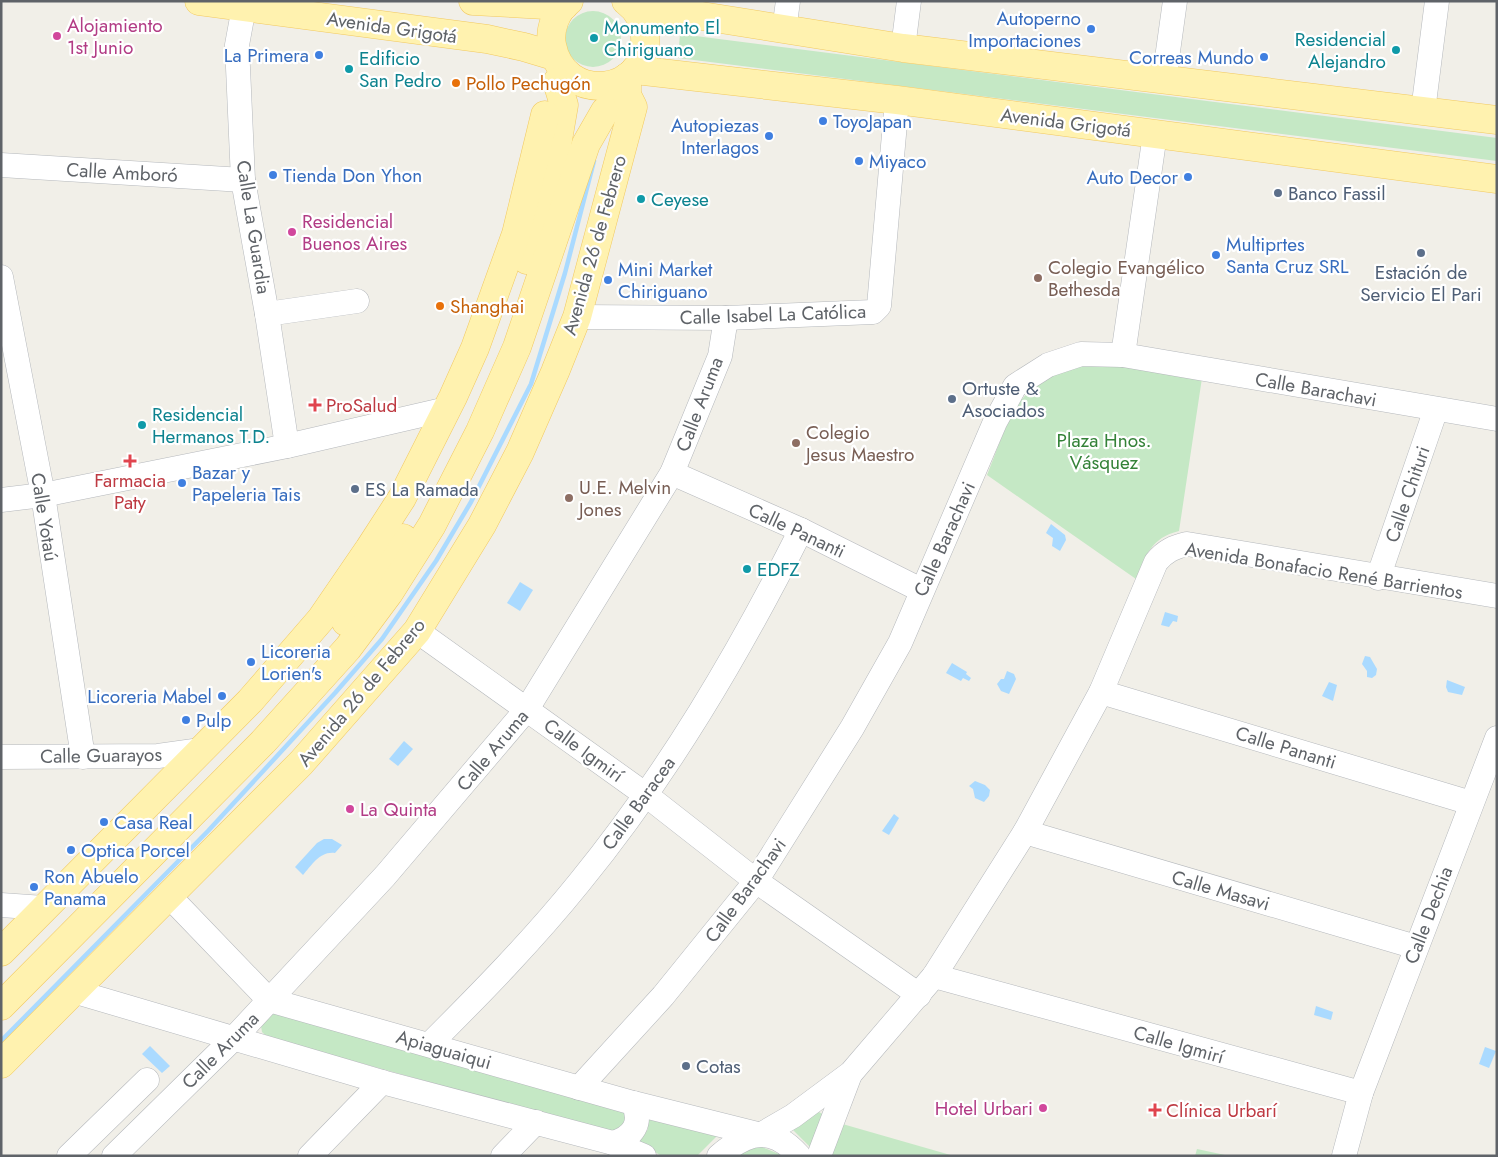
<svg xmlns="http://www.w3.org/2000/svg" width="1498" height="1157" font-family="Jost,sans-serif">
<rect width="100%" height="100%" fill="#f1efe8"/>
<!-- green -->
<g fill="#c5e8c5">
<circle cx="593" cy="39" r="28"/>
<path d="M 680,34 L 1497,138 L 1497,161 L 678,58 Z"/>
<path d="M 1086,362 L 1202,378 L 1179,531 C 1151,538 1146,555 1136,579 L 987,475 C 1000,444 1012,398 1043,380 C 1056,372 1072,368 1086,362 Z"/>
<path d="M 274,1013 L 623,1108 L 628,1124 L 613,1133 L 267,1037 L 262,1032 L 261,1026 Z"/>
<path d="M 819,1112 L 824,1115 L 812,1149 L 790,1127 Z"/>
<path d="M 648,1115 L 719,1134 L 697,1156 L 662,1156 L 638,1143 L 648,1129 Z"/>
<path d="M 839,1123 L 954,1156 L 829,1156 Z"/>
<path d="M 762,1147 L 784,1156 L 735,1156 L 742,1150 Z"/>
<path d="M 1197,1149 L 1225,1155 L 1195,1156 Z"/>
</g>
<!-- water -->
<g fill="#aadaff">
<path d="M 1051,524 L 1065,535 L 1066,540 L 1060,551 L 1052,546 L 1053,538 L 1046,533 Z"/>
<path d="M 520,582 L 533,590 L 520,611 L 507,603 Z"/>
<path d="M 1165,612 L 1178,616 L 1177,622 L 1173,621 L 1169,627 L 1161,625 Z"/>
<path d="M 1365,656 L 1370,657 L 1377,669 L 1376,675 L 1372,678 L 1367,677 L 1367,671 L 1362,664 Z"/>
<path d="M 952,663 L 967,672 L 966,674 L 971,678 L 969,681 L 963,678 L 961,681 L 946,673 Z"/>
<path d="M 1007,671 L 1014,674 L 1016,679 L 1009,694 L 1001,691 L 997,684 L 1001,679 L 1004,679 Z"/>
<path d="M 1447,680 L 1465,687 L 1462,695 L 1448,692 L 1446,687 Z"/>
<path d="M 1329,682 L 1337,685 L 1333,701 L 1322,696 Z"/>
<path d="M 404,741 L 413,749 L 398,766 L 389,759 Z"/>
<path d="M 975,781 L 985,785 L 990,790 L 989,796 L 984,802 L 975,798 L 973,789 L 969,786 Z"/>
<path d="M 894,814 L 899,818 L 889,835 L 882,831 Z"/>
<path d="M 324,839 L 332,839 L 342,845 L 335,853 C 320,851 312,865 303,875 L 295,867 L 317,843 Z"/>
<path d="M 1316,1006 L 1333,1012 L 1331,1020 L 1314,1015 Z"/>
<path d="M 150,1046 L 170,1066 L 162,1073 L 142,1054 Z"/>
<path d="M 1485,1047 L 1496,1051 L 1489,1068 L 1479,1064 Z"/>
</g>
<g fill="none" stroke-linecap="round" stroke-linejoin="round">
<!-- stream -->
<path stroke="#aadaff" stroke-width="4.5" d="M 1,1041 L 208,831 L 335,693 L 382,639 L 436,561 L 471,502 L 531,384 L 565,273 L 594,161"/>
<!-- minor casing -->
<g stroke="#b5b8bc" stroke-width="25">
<g id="minor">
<path d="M 244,7 L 237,45 L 243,180 L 267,314 L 287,446"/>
<path d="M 784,30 L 788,1"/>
<path d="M 903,48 L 909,1"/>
<path d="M 1164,80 L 1175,1"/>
<path d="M 1423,111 L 1437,1"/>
<path d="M 1,165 L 243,180"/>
<path d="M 1,277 L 43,495 L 83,757"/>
<path d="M 267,314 L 357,301"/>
<path d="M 577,317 L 726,318 L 873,312 L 879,306 L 897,100"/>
<path d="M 1123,355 L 1155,134"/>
<path d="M 672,473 L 801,530 L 921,590"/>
<path d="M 1,500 L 43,495 L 287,446 L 447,409"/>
<path d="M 1378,578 L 1436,409"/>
<path d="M 417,631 L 646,795 L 756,881 L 919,995"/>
<path d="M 1101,692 L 1471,803"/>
<path d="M 1,757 L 158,756 L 201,750"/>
<path d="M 1025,832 L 1416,947"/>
<path d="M 170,897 L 269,1000 L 633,1103 L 757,1134"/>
<path d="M 1,905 L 44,908"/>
<path d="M 934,976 L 1361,1093"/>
<path d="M 73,991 L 382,1082 L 613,1143 L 644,1156"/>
<path d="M 430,1044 C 482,992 533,940 579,883 C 668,774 738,655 801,530"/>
<path d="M 579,1088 L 663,996 L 756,881 L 852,728 L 900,643 L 995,422 L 1015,386 L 1048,365 L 1081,354 L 1123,355 L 1497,419"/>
<path d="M 762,1134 L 793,1116 L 851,1073 L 934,976 L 1025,832 L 1101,692 L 1156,562 C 1165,551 1174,547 1187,544 L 1497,596"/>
<path d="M 613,1143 C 633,1137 643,1123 633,1103"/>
<path d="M 69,1156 L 147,1080"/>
<path d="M 114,1156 L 234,1038 L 385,876 L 527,709 L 672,473 L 720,356 L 726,318"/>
<path d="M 310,1156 L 382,1082"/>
<path d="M 503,1156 L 536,1122"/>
<path d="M 719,1156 C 748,1131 772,1125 799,1156"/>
<path d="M 819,1156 L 849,1077"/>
<path d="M 1344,1156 L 1361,1093 L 1497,738"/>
</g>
</g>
<!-- major casing -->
<g stroke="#f2c960" stroke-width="29">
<g id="major">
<path d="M 199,1 L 487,39 L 524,47 L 554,56"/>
<path d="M 473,1 L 564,6"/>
<path d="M 569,1 C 556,10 549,30 552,45 C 563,105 649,96 645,37 C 645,22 638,10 626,1"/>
<path d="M 638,12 L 656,9 L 670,11 L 903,48 L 1497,120"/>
<path d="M 635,70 L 897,100 L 1497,179"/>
<path d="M 527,260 L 551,179 L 558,140 L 564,105 L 557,82"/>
<path d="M 346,622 L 403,538"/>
<path d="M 1,952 L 250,701 L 321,619 L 369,549 L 402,498 L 453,397 L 475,348 L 516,234 L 545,115"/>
<path d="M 1,1006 L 263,742 L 348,648 L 389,593 L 432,525 L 480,431 L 517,347 L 586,144 L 605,111 L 627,95"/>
<path d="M 1,1064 L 301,763 L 417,631 L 482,525 L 520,452 L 555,372 L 577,317 L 633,107 L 627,95 L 627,77"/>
</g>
</g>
<!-- minor -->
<use href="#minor" stroke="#fff" stroke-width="24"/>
<!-- major -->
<use href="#major" stroke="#fff2af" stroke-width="28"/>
</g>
<!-- markers -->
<g fill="#3f7fe0" stroke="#fff" stroke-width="2">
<circle cx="1091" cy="29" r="5"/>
<circle cx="319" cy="55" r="5"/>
<circle cx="1264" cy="57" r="5"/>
<circle cx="823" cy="121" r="5"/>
<circle cx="769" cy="136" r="5"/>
<circle cx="859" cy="161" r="5"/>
<circle cx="273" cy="175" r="5"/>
<circle cx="1188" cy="177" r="5"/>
<circle cx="1216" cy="255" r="5"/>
<circle cx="608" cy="280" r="5"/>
<circle cx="182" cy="483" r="5"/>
<circle cx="251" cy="662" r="5"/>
<circle cx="222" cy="696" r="5"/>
<circle cx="186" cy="720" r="5"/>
<circle cx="104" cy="822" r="5"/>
<circle cx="71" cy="850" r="5"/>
<circle cx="34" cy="887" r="5"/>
</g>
<g fill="#d1479c" stroke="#fff" stroke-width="2">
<circle cx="57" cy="36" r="5"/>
<circle cx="292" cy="232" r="5"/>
<circle cx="350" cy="809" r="5"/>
<circle cx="1043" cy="1108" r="5"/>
</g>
<g fill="#0f9aa8" stroke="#fff" stroke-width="2">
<circle cx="594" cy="38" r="5"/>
<circle cx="1396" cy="50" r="5"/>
<circle cx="349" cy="69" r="5"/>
<circle cx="641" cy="199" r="5"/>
<circle cx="142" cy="425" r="5"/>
<circle cx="747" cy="569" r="5"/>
</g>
<g fill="#e8710a" stroke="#fff" stroke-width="2">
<circle cx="456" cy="83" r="5"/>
<circle cx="440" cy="306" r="5"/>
</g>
<g fill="#5c6f8a" stroke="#fff" stroke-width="2">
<circle cx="1278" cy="193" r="5"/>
<circle cx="1421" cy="253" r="5"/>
<circle cx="952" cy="399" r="5"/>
<circle cx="355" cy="489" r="5"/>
<circle cx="686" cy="1066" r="5"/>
</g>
<g fill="#8d6e63" stroke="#fff" stroke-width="2">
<circle cx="1038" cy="278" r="5"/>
<circle cx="796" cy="443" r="5"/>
<circle cx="569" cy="498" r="5"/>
</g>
<g fill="#e0444e" stroke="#fff" stroke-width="2">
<path d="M312.5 397.5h5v5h5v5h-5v5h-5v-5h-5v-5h5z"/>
<path d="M127.5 453.5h5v5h5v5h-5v5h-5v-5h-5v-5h5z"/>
<path d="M1152.5 1102.5h5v5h5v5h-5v5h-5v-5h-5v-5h5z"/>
</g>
<g text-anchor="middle" stroke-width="4.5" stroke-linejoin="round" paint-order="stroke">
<!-- shop labels -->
<g font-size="19" fill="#366cbe" stroke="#fff" text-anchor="start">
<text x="1081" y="25" text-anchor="end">Autoperno<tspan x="1081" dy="22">Importaciones</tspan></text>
<text x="309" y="62" text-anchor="end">La Primera</text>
<text x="1254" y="64" text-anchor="end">Correas Mundo</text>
<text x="833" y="128">ToyoJapan</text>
<text x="759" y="132" text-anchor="end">Autopiezas<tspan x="759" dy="22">Interlagos</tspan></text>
<text x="869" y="168">Miyaco</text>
<text x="283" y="182">Tienda Don Yhon</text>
<text x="1178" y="184" text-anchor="end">Auto Decor</text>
<text x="1226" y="251">Multiprtes<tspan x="1226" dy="22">Santa Cruz SRL</tspan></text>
<text x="618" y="276">Mini Market<tspan x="618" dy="22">Chiriguano</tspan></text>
<text x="192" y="479">Bazar y<tspan x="192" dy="22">Papeleria Tais</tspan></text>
<text x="261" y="658">Licoreria<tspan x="261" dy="22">Lorien's</tspan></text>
<text x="212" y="703" text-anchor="end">Licoreria Mabel</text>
<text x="196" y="727">Pulp</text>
<text x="114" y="829">Casa Real</text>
<text x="81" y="857">Optica Porcel</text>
<text x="44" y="883">Ron Abuelo<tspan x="44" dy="22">Panama</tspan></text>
</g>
<!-- hotel labels -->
<g font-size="19" fill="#b23c85" stroke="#fff" text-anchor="start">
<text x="67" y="32">Alojamiento<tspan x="67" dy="22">1st Junio</tspan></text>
<text x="302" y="228">Residencial<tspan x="302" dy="22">Buenos Aires</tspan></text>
<text x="360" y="816">La Quinta</text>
<text x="1033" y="1115" text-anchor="end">Hotel Urbari</text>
</g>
<!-- street labels -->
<g font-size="19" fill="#5f6368" stroke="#fff">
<text transform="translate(392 27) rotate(8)" y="7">Avenida Grigotá</text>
<text transform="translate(1066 122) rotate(7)" y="7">Avenida Grigotá</text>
<text transform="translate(122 172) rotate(3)" y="7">Calle Amboró</text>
<text transform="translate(254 227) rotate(81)" y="7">Calle La Guardia</text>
<text transform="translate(594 245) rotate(-74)" y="7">Avenida 26 de Febrero</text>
<text transform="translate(773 314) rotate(-2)" y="7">Calle Isabel La Católica</text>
<text transform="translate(1316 389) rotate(10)" y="7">Calle Barachavi</text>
<text transform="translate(699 404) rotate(-69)" y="7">Calle Aruma</text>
<text transform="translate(1407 494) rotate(-71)" y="7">Calle Chituri</text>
<text transform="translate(45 517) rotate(81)" y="7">Calle Yotaú</text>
<text transform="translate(797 530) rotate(25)" y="7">Calle Pananti</text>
<text transform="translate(944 539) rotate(-66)" y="7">Calle Barachavi</text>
<text transform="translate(1324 570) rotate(9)" y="7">Avenida Bonafacio René Barrientos</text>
<text transform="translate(361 692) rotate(-50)" y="7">Avenida 26 de Febrero</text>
<text transform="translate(1286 747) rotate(17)" y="7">Calle Pananti</text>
<text transform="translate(492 750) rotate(-50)" y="7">Calle Aruma</text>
<text transform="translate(584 750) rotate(36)" y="7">Calle Igmirí</text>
<text transform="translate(101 755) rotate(-1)" y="7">Calle Guarayos</text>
<text transform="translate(638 803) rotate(-54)" y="7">Calle Baracea</text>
<text transform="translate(745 890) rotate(-54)" y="7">Calle Barachavi</text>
<text transform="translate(1221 890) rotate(16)" y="7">Calle Masavi</text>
<text transform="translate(1428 915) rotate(-69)" y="7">Calle Dechia</text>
<text transform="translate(1179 1044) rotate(16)" y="7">Calle Igmirí</text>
<text transform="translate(444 1049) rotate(16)" y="7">Apiaguaiqui</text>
<text transform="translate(220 1050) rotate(-45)" y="7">Calle Aruma</text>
</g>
<!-- culture labels -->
<g font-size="19" fill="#0d838f" stroke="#fff" text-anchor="start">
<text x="604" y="34">Monumento El<tspan x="604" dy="22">Chiriguano</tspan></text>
<text x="1386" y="46" text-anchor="end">Residencial<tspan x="1386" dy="22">Alejandro</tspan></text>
<text x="359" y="65">Edificio<tspan x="359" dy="22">San Pedro</tspan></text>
<text x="651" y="206">Ceyese</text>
<text x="152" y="421">Residencial<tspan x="152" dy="22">Hermanos T.D.</tspan></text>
<text x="757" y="576">EDFZ</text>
</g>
<!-- food labels -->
<g font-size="19" fill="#c56008" stroke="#fff" text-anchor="start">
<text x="466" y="90">Pollo Pechugón</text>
<text x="450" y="313">Shanghai</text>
</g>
<!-- service labels -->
<g font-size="19" fill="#4e5e75" stroke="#fff" text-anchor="start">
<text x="1288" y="200">Banco Fassil</text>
<text x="1421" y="279" text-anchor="middle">Estación de<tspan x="1421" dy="22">Servicio El Pari</tspan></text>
<text x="962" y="395">Ortuste &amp;<tspan x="962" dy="22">Asociados</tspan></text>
<text x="365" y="496">ES La Ramada</text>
<text x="696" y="1073">Cotas</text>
</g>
<!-- education labels -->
<g font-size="19" fill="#785e54" stroke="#fff" text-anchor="start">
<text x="1048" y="274">Colegio Evangélico<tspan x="1048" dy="22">Bethesda</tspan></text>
<text x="806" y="439">Colegio<tspan x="806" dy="22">Jesus Maestro</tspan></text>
<text x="579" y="494">U.E. Melvin<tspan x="579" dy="22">Jones</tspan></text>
</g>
<!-- health labels -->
<g font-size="19" fill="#be3a42" stroke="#fff" text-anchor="start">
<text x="326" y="412">ProSalud</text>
<text x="130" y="487" text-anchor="middle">Farmacia<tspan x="130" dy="22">Paty</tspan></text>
<text x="1166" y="1117">Clínica Urbarí</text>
</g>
<!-- park labels -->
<g font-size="19" fill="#348238" stroke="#fff">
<text x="1104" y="447">Plaza Hnos.<tspan x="1104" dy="22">Vásquez</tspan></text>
</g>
</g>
<!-- border -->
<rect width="1498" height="1157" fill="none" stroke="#5f6368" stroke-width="5"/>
</svg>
